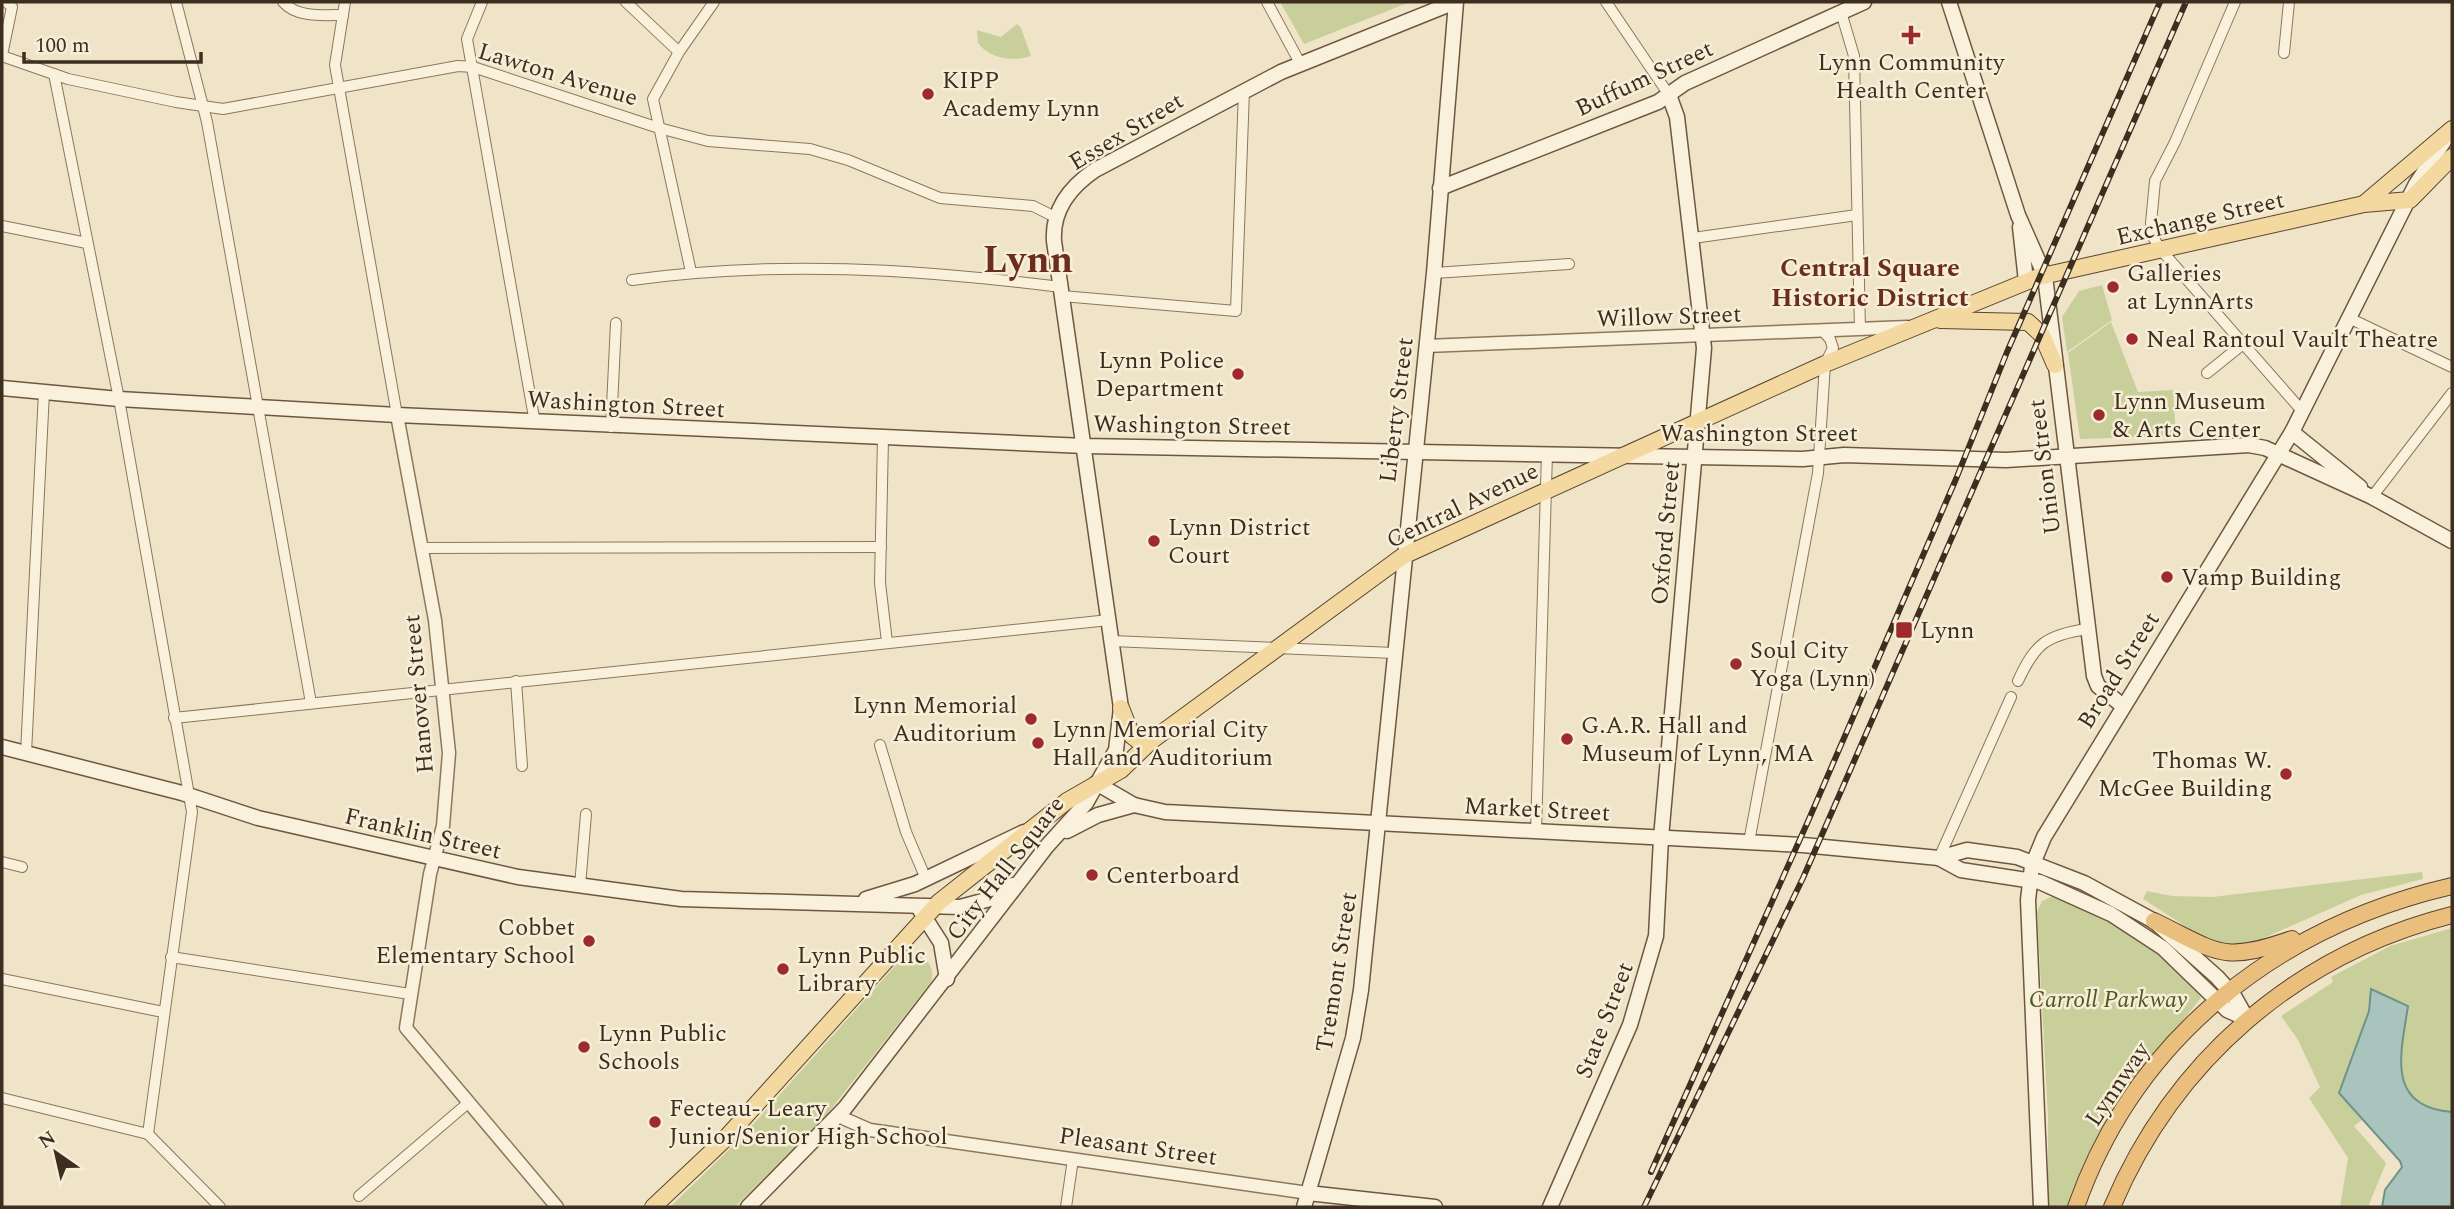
<svg xmlns="http://www.w3.org/2000/svg" width="2454" height="1209" font-family="Spectral,serif">
<rect width="100%" height="100%" fill="#f0e4c8"/>
<!-- green -->
<g fill="#c9cf9b">
<path d="M 1280,2 L 1410,2 L 1304,44 Z"/>
<path d="M 1017,24 L 1021,28 L 1031,56 C 1014,62 989,59 978,43 L 977,30 L 1001,37 Z"/>
<path d="M 2102,285 L 2112,320 L 2067,352 L 2062,317 L 2079,291 Z"/>
<path d="M 2111,322 L 2138,392 L 2173,390 L 2176,436 L 2080,439 L 2068,353 Z"/>
<path d="M 2422,872 L 2423,879 L 2361,895 L 2246,946 L 2210,942 L 2143,899 L 2147,891 L 2172,896 L 2212,897 Z"/>
<path d="M 2053,896 C 2087,905 2189,964 2201,998 L 2122,1095 L 2088,1154 L 2067,1207 L 2048,1207 L 2048,1116 L 2037,912 L 2042,901 Z"/>
<path d="M 2452,928 L 2452,1144 L 2401,1164 L 2385,1141 L 2362,1120 L 2354,1126 L 2386,1163 L 2368,1207 L 2340,1207 L 2348,1158 L 2309,1098 L 2320,1087 L 2298,1040 L 2281,1016 L 2333,982 L 2331,977 L 2390,946 Z"/>
<path d="M 910,954 C 926,956 936,966 931,982 L 828,1113 L 735,1207 L 670,1207 L 740,1139 L 904,956 Z"/>
</g>
<!-- water -->
<path fill="#a9c4bc" stroke="#6f938a" stroke-width="2" d="M 2371,989 L 2408,1006 C 2401,1053 2385,1107 2452,1112 L 2452,1207 L 2382,1207 L 2385,1190 L 2402,1167 L 2400,1161 L 2339,1093 L 2369,1011 Z"/>
<g fill="none" stroke-linecap="round" stroke-linejoin="round">
<!-- minor casing -->
<g stroke="#8d765c" stroke-width="12">
<g id="minor">
<path d="M 176,2 L 207,122 L 311,703"/>
<path d="M 283,2 C 297,18 323,15 343,15"/>
<path d="M 345,2 L 335,65 L 397,415"/>
<path d="M 482,2 L 467,39 L 535,423"/>
<path d="M 626,2 L 679,52"/>
<path d="M 1267,2 L 1300,63"/>
<path d="M 1606,2 L 1669,95"/>
<path d="M 2235,2 L 2175,142 L 2155,181 L 2151,223 L 2153,237 L 2161,250 L 2303,412"/>
<path d="M 1841,12 L 1854,56 L 1860,330"/>
<path d="M 2284,53 L 2289,2"/>
<path d="M 2,55 L 12,7 L 6,2"/>
<path d="M 2,56 L 68,79 L 176,102 L 223,109 L 458,66 L 473,67 L 659,128 L 708,141 L 810,149 L 848,160 L 940,198 L 1033,206 L 1055,217"/>
<path d="M 54,74 L 119,399 L 192,812 L 148,1134"/>
<path d="M 2,226 L 87,243"/>
<path d="M 1693,238 L 1857,215"/>
<path d="M 691,272 L 653,99 L 679,52 L 714,2"/>
<path d="M 1434,273 L 1569,264"/>
<path d="M 632,280 C 777,260 917,269 1061,287"/>
<path d="M 1062,296 L 1236,311 L 1244,90"/>
<path d="M 2351,319 L 2452,367"/>
<path d="M 2207,373 L 2243,344"/>
<path d="M 611,427 L 616,323"/>
<path d="M 883,438 L 880,583 L 887,642"/>
<path d="M 2372,497 L 2452,393"/>
<path d="M 421,548 L 881,547"/>
<path d="M 1112,641 L 1394,653"/>
<path d="M 516,681 L 522,766"/>
<path d="M 2018,681 C 2035,644 2046,635 2087,629"/>
<path d="M 174,718 L 1109,620"/>
<path d="M 880,745 L 906,832 L 926,879"/>
<path d="M 26,753 L 44,392"/>
<path d="M 1536,832 L 1547,453"/>
<path d="M 1749,842 L 1818,473 L 1825,364 L 1833,348 L 1830,339 L 1823,331"/>
<path d="M 1939,858 L 2011,697"/>
<path d="M 2,862 L 22,867"/>
<path d="M 580,886 L 586,814"/>
<path d="M 171,957 L 410,994"/>
<path d="M 2,979 L 163,1012"/>
<path d="M 2,1098 L 148,1134"/>
<path d="M 148,1134 L 220,1207"/>
<path d="M 359,1196 L 468,1103"/>
<path d="M 1066,1207 L 1073,1159"/>
</g>
</g>
<!-- tertiary casing -->
<g stroke="#8d765c" stroke-width="15">
<g id="tertiary">
<path d="M 1426,346 L 1908,327"/>
<path d="M 397,415 L 435,620 L 449,753 L 443,826 L 430,874 L 406,1028 L 557,1207"/>
<path d="M 838,1116 L 870,1130 L 1308,1193"/>
</g>
</g>
<!-- secondary casing -->
<g stroke="#6f573f" stroke-width="17">
<g id="secondary">
<path d="M 1949,2 L 2018,215 L 2045,276 L 2094,676 L 2098,686 L 2123,706"/>
<path d="M 1440,188 L 1658,102 L 1685,83 L 1864,2"/>
<path d="M 2020,227 L 2026,281"/>
<path d="M 2,388 L 119,399 L 397,415 L 1085,446 L 1803,459 L 1844,455 L 2006,460 L 2249,445 L 2265,448 L 2372,497 L 2452,541"/>
<path d="M 2292,432 L 2360,487"/>
<path d="M 2,747 L 182,793 L 258,818 L 518,877 L 681,899 L 960,907 L 990,899 L 1013,885"/>
<path d="M 1096,783 L 1134,805 L 1165,812 L 1803,845 L 1939,858 L 1967,850 L 2017,857 L 2084,883 L 2154,921 L 2217,977 L 2234,996 L 2247,1019"/>
<path d="M 1067,831 L 1098,815 L 1134,805"/>
<path d="M 1939,858 L 1961,870 L 2040,882 L 2111,914 L 2163,948 L 2227,1010 L 2247,1019"/>
<path d="M 866,899 L 915,884 L 1024,832"/>
<path d="M 920,910 L 941,943 L 947,979"/>
<path d="M 1308,1193 L 1435,1207"/>
<path d="M 748,1207 L 845,1108 L 1047,846 L 1086,803 L 1116,750 L 1121,708 L 1054,241 C 1052,210 1070,187 1095,170 L 1281,72 L 1455,2"/>
<path d="M 1304,1207 L 1353,1038 L 1361,990 L 1434,273 L 1456,2"/>
<path d="M 1550,1207 L 1630,1025 L 1656,936 L 1661,838 L 1704,348 L 1677,117 L 1669,95"/>
<path d="M 2041,1207 L 2028,900 L 2032,866 L 2044,837 L 2292,432 L 2416,184 L 2447,137"/>
</g>
</g>
<!-- primary casing -->
<g stroke="#5b4430" stroke-width="18">
<g id="primary">
<path d="M 2366,202 L 2452,129"/>
<path d="M 1940,320 L 2028,322 L 2042,335 L 2055,365"/>
<path d="M 1121,708 L 1132,736 L 1141,743 L 1151,741"/>
<path d="M 653,1207 L 723,1141 L 939,902 L 1067,801 L 1121,770 L 1151,741 L 1403,556 L 1825,364 L 2038,277 L 2364,204 L 2410,200 L 2452,157"/>
</g>
</g>
<!-- trunk casing -->
<g stroke="#5b4430" stroke-width="18">
<g id="trunk">
<path d="M 2154,921 C 2218,952 2221,964 2292,939"/>
<path d="M 2076,1207 C 2136,1036 2279,926 2452,886"/>
<path d="M 2112,1207 C 2174,1060 2297,954 2452,915"/>
</g>
</g>
<!-- minor -->
<use href="#minor" stroke="#faf1dc" stroke-width="10"/>
<!-- tertiary -->
<use href="#tertiary" stroke="#faf1dc" stroke-width="12"/>
<!-- secondary -->
<use href="#secondary" stroke="#faf1dc" stroke-width="14"/>
<!-- primary -->
<use href="#primary" stroke="#f3d9a0" stroke-width="16"/>
<!-- trunk -->
<use href="#trunk" stroke="#eabe7c" stroke-width="16"/>
<!-- rail casing -->
<g stroke="#3d2e20" stroke-width="6">
<g id="rail">
<path d="M 1651,1172 L 1809,819 L 1956,479 L 2007,352 L 2160,2"/>
<path d="M 1644,1207 L 1803,878 L 2186,2"/>
</g>
</g>
<!-- rail -->
<use href="#rail" stroke="#f7eed8" stroke-width="3.5" stroke-dasharray="10" stroke-linecap="butt"/>
</g>
<!-- markers -->
<g fill="#9e2a2b" stroke="#f7eed8" stroke-width="2.5">
<path d="M1907.5 24.5h7v7h7v7h-7v7h-7v-7h-7v-7h7z"/>
<circle cx="928" cy="94" r="7"/>
<circle cx="2113" cy="287" r="7"/>
<circle cx="2132" cy="339" r="7"/>
<circle cx="1238" cy="374" r="7"/>
<circle cx="2099" cy="415" r="7"/>
<circle cx="1154" cy="541" r="7"/>
<circle cx="2167" cy="577" r="7"/>
<rect x="1895" y="621" width="18" height="18" rx="3.5"/>
<circle cx="1736" cy="664" r="7"/>
<circle cx="1031" cy="719" r="7"/>
<circle cx="1567" cy="739" r="7"/>
<circle cx="1038" cy="743" r="7"/>
<circle cx="2286" cy="774" r="7"/>
<circle cx="1092" cy="875" r="7"/>
<circle cx="589" cy="941" r="7"/>
<circle cx="783" cy="969" r="7"/>
<circle cx="584" cy="1047" r="7"/>
<circle cx="655" cy="1122" r="7"/>
</g>
<g text-anchor="middle" stroke-width="5" stroke-linejoin="round" paint-order="stroke">
<!-- poi labels -->
<g font-size="24" fill="#3d2e20" stroke="#f7eed8" text-anchor="start">
<text x="1911" y="70" text-anchor="middle">Lynn Community<tspan x="1911" dy="28">Health Center</tspan></text>
<text x="942" y="88">KIPP<tspan x="942" dy="28">Academy Lynn</tspan></text>
<text x="2127" y="281">Galleries<tspan x="2127" dy="28">at LynnArts</tspan></text>
<text x="2146" y="347">Neal Rantoul Vault Theatre</text>
<text x="1224" y="368" text-anchor="end">Lynn Police<tspan x="1224" dy="28">Department</tspan></text>
<text x="2113" y="409">Lynn Museum<tspan x="2113" dy="28">&amp; Arts Center</tspan></text>
<text x="1168" y="535">Lynn District<tspan x="1168" dy="28">Court</tspan></text>
<text x="2181" y="585">Vamp Building</text>
<text x="1920" y="638">Lynn</text>
<text x="1750" y="658">Soul City<tspan x="1750" dy="28">Yoga (Lynn)</tspan></text>
<text x="1017" y="713" text-anchor="end">Lynn Memorial<tspan x="1017" dy="28">Auditorium</tspan></text>
<text x="1581" y="733">G.A.R. Hall and<tspan x="1581" dy="28">Museum of Lynn, MA</tspan></text>
<text x="1052" y="737">Lynn Memorial City<tspan x="1052" dy="28">Hall and Auditorium</tspan></text>
<text x="2272" y="768" text-anchor="end">Thomas W.<tspan x="2272" dy="28">McGee Building</tspan></text>
<text x="1106" y="883">Centerboard</text>
<text x="575" y="935" text-anchor="end">Cobbet<tspan x="575" dy="28">Elementary School</tspan></text>
<text x="797" y="963">Lynn Public<tspan x="797" dy="28">Library</tspan></text>
<text x="598" y="1041">Lynn Public<tspan x="598" dy="28">Schools</tspan></text>
<text x="669" y="1116">Fecteau- Leary<tspan x="669" dy="28">Junior/Senior High School</tspan></text>
</g>
<!-- street labels -->
<g font-size="24" fill="#3d2e20" stroke="#f7eed8">
<text transform="translate(558 74) rotate(17)" y="8">Lawton Avenue</text>
<text transform="translate(1644 78) rotate(-25)" y="8">Buffum Street</text>
<text transform="translate(1126 131) rotate(-31)" y="8">Essex Street</text>
<text transform="translate(2200 218) rotate(-13)" y="8">Exchange Street</text>
<text transform="translate(1669 316) rotate(-2)" y="8">Willow Street</text>
<text transform="translate(626 404) rotate(3)" y="8">Washington Street</text>
<text transform="translate(1396 410) rotate(-83)" y="8">Liberty Street</text>
<text transform="translate(1192 425) rotate(1)" y="8">Washington Street</text>
<text x="1759" y="441">Washington Street</text>
<text transform="translate(2044 467) rotate(-97)" y="8">Union Street</text>
<text transform="translate(1462 505) rotate(-26)" y="8">Central Avenue</text>
<text transform="translate(1665 533) rotate(-85)" y="8">Oxford Street</text>
<text transform="translate(2118 670) rotate(-58)" y="8">Broad Street</text>
<text transform="translate(418 694) rotate(-95)" y="8">Hanover Street</text>
<text transform="translate(1537 809) rotate(3)" y="8">Market Street</text>
<text transform="translate(423 833) rotate(13)" y="8">Franklin Street</text>
<text transform="translate(1005 868) rotate(-52)" y="8">City Hall Square</text>
<text transform="translate(1336 972) rotate(-81)" y="8">Tremont Street</text>
<text transform="translate(1604 1020) rotate(-69)" y="8">State Street</text>
<text transform="translate(2117 1084) rotate(-56)" y="8">Lynnway</text>
<text transform="translate(1138 1146) rotate(8)" y="8">Pleasant Street</text>
</g>
<!-- park labels -->
<g font-size="24" font-style="italic" fill="#4d5a26" stroke="#f7eed8">
<text x="2108" y="1007">Carroll Parkway</text>
</g>
<!-- neighbourhood labels -->
<g font-size="26" font-weight="bold" fill="#6b2e1e" stroke="#f7eed8">
<text x="1870" y="276">Central Square<tspan x="1870" dy="30">Historic District</tspan></text>
</g>
<!-- town labels -->
<g font-size="38" font-weight="bold" fill="#6b2e1e" stroke="#f7eed8">
<text x="1028" y="272">Lynn</text>
</g>
</g>
<!-- border -->
<rect width="2454" height="1209" fill="none" stroke="#3d2e20" stroke-width="7"/>
<!-- north arrow -->
<g transform="translate(56 1153) rotate(326)" stroke="#f7eed8" stroke-width="5" paint-order="stroke">
<path d="M0-5L12 26L0 18L-12 26Z" fill="#3d2e20"/>
<text y="-10" font-size="19" font-weight="bold" text-anchor="middle" fill="#3d2e20">N</text>
</g>
<!-- scale -->
<path d="M24 52v10h177v-10" fill="none" stroke="#3d2e20" stroke-width="3.5"/>
<text x="35" y="52" font-size="21" fill="#3d2e20" stroke="#f7eed8" stroke-width="5" paint-order="stroke">100 m</text>
</svg>
